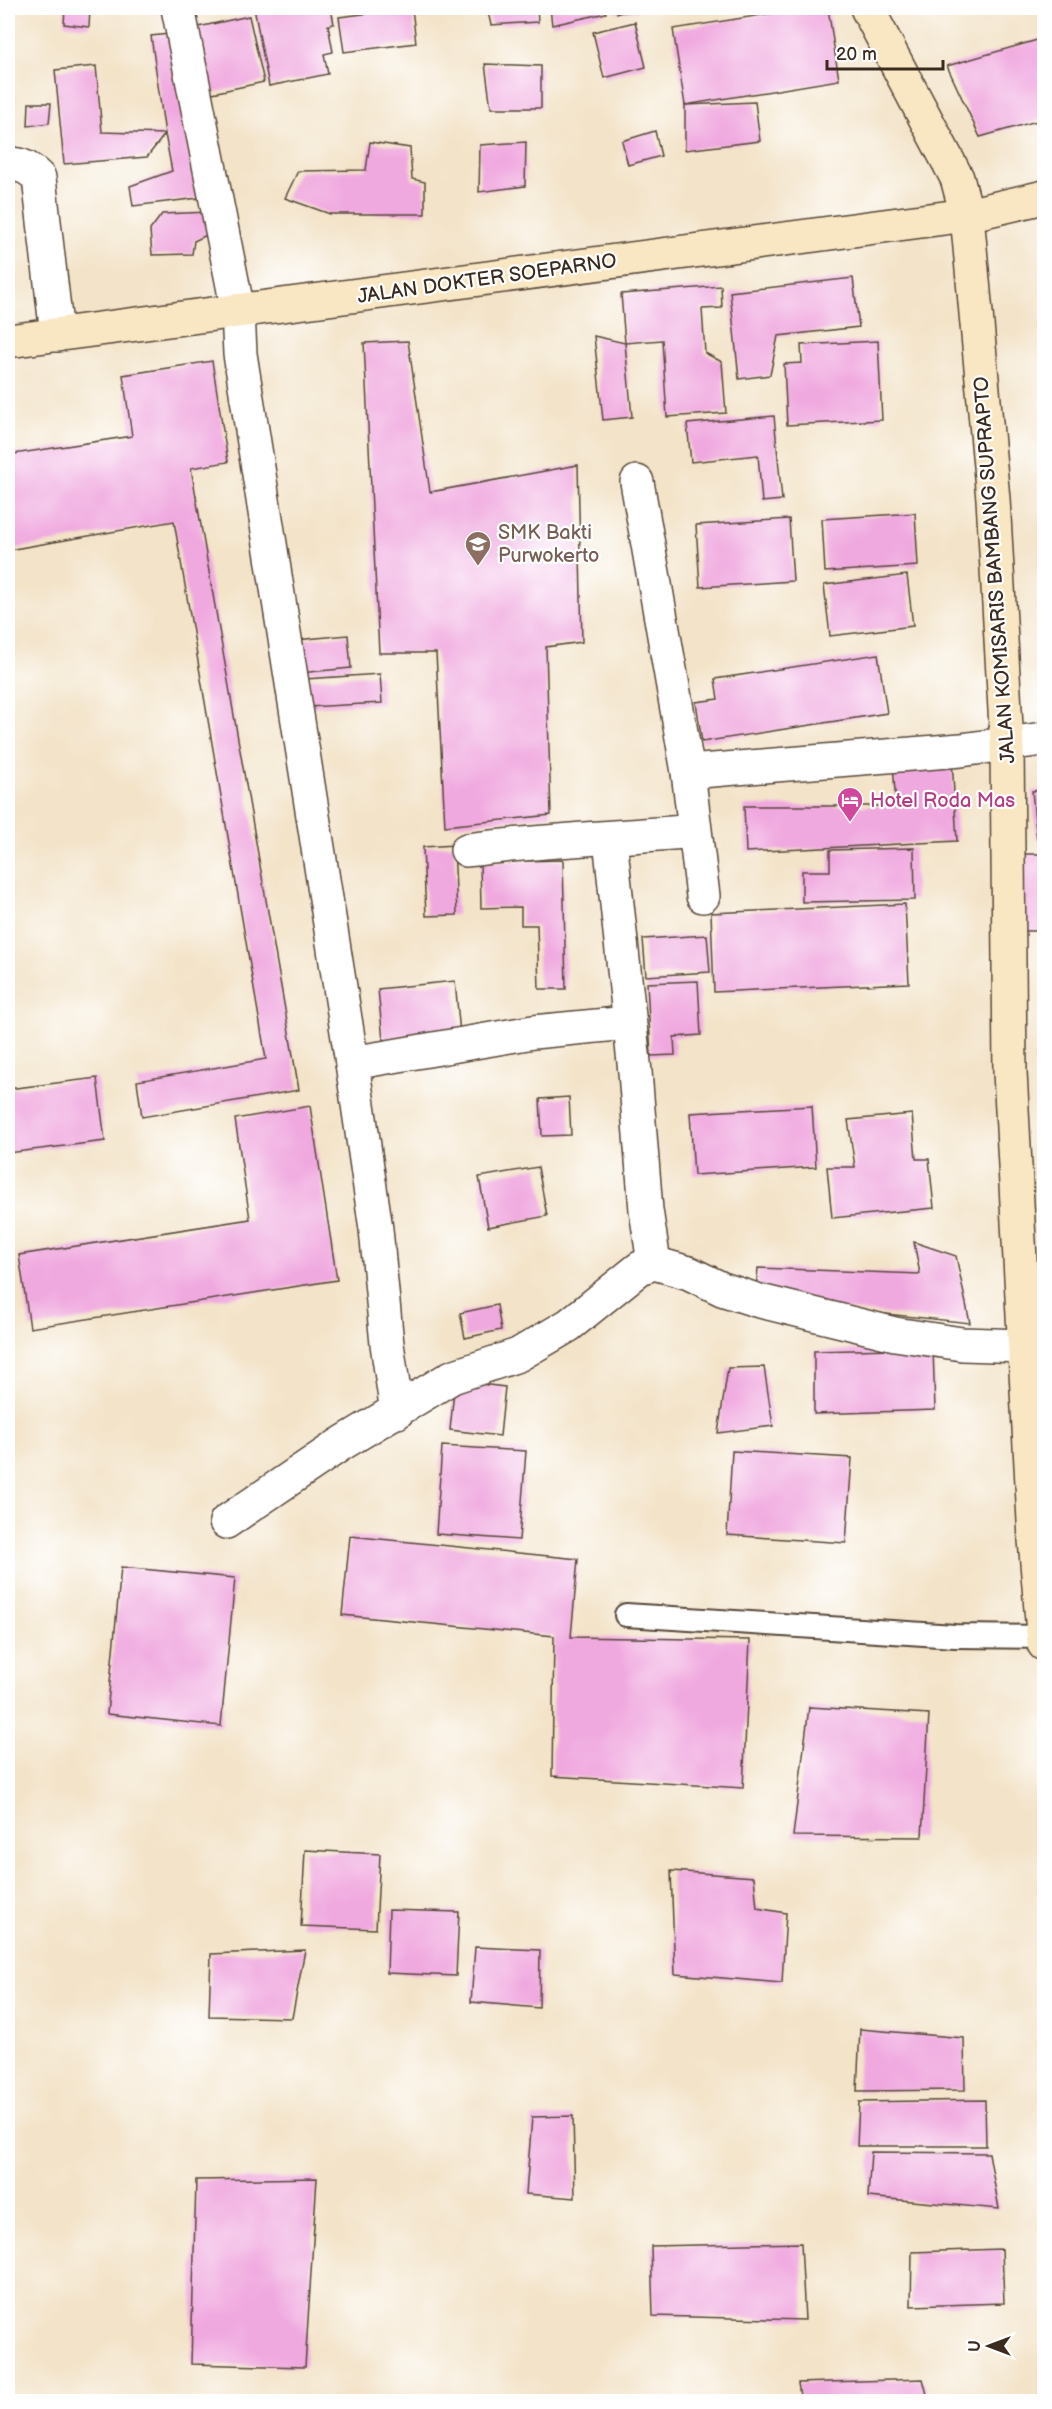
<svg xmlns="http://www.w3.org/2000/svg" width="1052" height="2409" font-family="'Balsamiq Sans',sans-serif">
<rect width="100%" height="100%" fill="#fff"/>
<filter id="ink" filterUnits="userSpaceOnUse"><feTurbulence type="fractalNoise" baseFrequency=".0167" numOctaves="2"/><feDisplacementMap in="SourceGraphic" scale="12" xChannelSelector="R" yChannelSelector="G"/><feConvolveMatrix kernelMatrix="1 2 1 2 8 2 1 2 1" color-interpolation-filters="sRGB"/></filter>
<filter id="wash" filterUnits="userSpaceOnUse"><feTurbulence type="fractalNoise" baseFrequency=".008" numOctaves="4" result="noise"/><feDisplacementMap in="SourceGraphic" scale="24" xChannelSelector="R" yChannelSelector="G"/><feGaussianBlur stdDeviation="1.35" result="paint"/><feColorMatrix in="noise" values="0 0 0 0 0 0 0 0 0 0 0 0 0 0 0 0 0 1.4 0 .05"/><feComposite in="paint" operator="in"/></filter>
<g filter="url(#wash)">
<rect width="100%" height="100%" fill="#f3e3c8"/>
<g id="blocks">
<!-- building -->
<g fill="#f0a9df">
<path d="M 65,8 L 90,8 L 89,27 L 64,24 Z"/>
<path d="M 254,8 L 331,8 L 334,24 L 328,25 L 333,52 L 324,54 L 328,74 L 269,86 Z"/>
<path d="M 412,8 L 416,43 L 344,52 L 339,17 Z"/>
<path d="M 487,8 L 537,8 L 538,22 L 491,25 Z"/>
<path d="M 550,8 L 604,8 L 606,13 L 552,25 Z"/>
<path d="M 616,8 L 645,8 L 645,9 L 617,13 Z"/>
<path d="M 806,8 L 828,8 L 839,80 L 685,105 L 673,29 Z"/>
<path d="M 930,8 L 955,8 L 934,16 Z"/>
<path d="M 249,16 L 264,82 L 203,95 L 189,29 Z"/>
<path d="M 635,22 L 646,67 L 604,78 L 593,32 Z"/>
<path d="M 179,33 L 207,197 L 133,206 L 130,186 L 172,171 L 165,134 L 147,157 L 64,164 L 55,70 L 96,66 L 102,132 L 165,134 L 151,36 Z"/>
<path d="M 1044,38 L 1044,119 L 980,137 L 947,66 Z"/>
<path d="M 485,64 L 541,66 L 541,108 L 491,108 Z"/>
<path d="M 755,102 L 760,141 L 685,150 L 685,105 Z"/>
<path d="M 29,103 L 51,103 L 49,123 L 28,126 Z"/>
<path d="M 655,131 L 661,156 L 628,165 L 622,141 Z"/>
<path d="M 370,142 L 410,148 L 412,179 L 425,182 L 425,214 L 330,214 L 285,198 L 298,171 L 366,170 Z"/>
<path d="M 526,142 L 525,186 L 479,192 L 480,145 Z"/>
<path d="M 210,212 L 211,233 L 194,241 L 192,254 L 152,255 L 150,230 L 162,214 Z"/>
<path d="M 853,278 L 859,327 L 778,336 L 770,375 L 739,379 L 730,292 Z"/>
<path d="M 721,286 L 722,308 L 702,309 L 705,353 L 722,362 L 726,413 L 667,417 L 662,340 L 625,343 L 621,294 Z"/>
<path d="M 594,336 L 625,343 L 632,417 L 603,420 Z"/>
<path d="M 408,341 L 430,492 L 578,465 L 582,642 L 546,647 L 551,815 L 445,826 L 436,653 L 379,653 L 364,343 Z"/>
<path d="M 878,341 L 882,420 L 787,425 L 784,364 L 802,363 L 801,345 Z"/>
<path d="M 212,361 L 228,462 L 191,468 L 299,1090 L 142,1117 L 137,1081 L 266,1059 L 174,521 L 8,550 L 8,445 L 14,454 L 132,436 L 123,375 Z"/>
<path d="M 774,416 L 782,500 L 762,502 L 758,455 L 691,462 L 687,424 Z"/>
<path d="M 915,513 L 918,566 L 825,572 L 822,519 Z"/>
<path d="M 789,519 L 793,581 L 700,587 L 696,525 Z"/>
<path d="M 907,575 L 913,626 L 830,636 L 824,585 Z"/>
<path d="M 348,635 L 351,668 L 299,673 L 296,640 Z"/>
<path d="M 878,654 L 887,713 L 702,742 L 696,702 L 718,699 L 715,679 Z"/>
<path d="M 380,674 L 382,703 L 307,707 L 305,679 Z"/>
<path d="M 952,760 L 957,841 L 746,852 L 744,806 L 896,806 L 893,763 Z"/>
<path d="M 1044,790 L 1044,838 L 1037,839 L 1032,791 Z"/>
<path d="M 454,845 L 457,915 L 426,916 L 423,847 Z"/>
<path d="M 914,848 L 915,900 L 802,902 L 802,871 L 830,871 L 830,850 Z"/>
<path d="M 1023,854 L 1044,854 L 1044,931 L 1024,931 Z"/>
<path d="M 563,860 L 566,989 L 539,989 L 537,925 L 521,925 L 521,907 L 481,908 L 480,862 Z"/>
<path d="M 905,904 L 909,983 L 714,992 L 711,913 Z"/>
<path d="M 707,935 L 710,972 L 646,976 L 643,939 Z"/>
<path d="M 455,981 L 460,1033 L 383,1041 L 378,989 Z"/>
<path d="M 698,981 L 701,1035 L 674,1037 L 675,1055 L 651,1056 L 647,983 Z"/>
<path d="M 97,1078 L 105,1141 L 8,1153 L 8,1089 Z"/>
<path d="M 569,1097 L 571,1135 L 542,1136 L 540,1099 Z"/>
<path d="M 310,1106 L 337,1280 L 30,1328 L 19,1255 L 250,1219 L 235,1119 Z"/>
<path d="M 812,1106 L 816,1167 L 694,1175 L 690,1113 Z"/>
<path d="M 912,1114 L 916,1159 L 929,1159 L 934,1208 L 832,1218 L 827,1167 L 855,1167 L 848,1120 Z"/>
<path d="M 538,1167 L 547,1216 L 488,1227 L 479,1177 Z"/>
<path d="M 914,1242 L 956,1256 L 970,1323 L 755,1300 L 758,1268 L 920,1274 Z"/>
<path d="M 497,1305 L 501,1330 L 465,1338 L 460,1313 Z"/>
<path d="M 933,1348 L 935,1410 L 814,1414 L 814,1351 Z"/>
<path d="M 764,1367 L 773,1426 L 718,1433 L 728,1368 Z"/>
<path d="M 455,1381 L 505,1387 L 500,1436 L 450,1430 Z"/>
<path d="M 442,1446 L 526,1451 L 519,1540 L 436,1534 Z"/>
<path d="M 732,1451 L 852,1458 L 846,1543 L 727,1535 Z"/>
<path d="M 350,1536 L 578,1559 L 571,1637 L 750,1640 L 743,1788 L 552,1776 L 554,1636 L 342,1615 Z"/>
<path d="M 121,1567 L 235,1578 L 221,1726 L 107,1714 Z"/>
<path d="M 809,1707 L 929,1714 L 922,1837 L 793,1836 Z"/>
<path d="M 305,1850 L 380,1854 L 376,1929 L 301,1926 Z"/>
<path d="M 671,1871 L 754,1877 L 757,1908 L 786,1913 L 782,1983 L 675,1974 Z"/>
<path d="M 389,1910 L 459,1912 L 456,1976 L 387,1973 Z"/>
<path d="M 475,1947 L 540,1950 L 539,2008 L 471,2002 Z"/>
<path d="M 305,1950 L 292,2018 L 209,2016 L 211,1954 Z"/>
<path d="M 860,2029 L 964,2038 L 965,2090 L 857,2091 Z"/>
<path d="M 985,2100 L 986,2146 L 857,2146 L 859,2102 Z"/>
<path d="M 573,2116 L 575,2198 L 526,2194 L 532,2117 Z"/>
<path d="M 871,2152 L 989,2153 L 999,2209 L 868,2197 Z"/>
<path d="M 317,2178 L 305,2367 L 191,2364 L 196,2180 Z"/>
<path d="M 801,2243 L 805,2320 L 653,2316 L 651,2246 Z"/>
<path d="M 1002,2249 L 1004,2303 L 911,2306 L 912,2252 Z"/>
<path d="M 923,2379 L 929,2402 L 801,2402 L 798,2383 Z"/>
</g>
</g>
</g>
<g filter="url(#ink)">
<use href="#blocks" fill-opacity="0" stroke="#574638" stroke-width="1.5"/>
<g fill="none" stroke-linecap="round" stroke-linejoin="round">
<!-- lane casing -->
<g stroke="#574638" stroke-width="26">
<path id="lane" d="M 626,1615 L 955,1636 L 1044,1637"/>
</g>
<!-- street casing -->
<g stroke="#574638" stroke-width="36">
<g id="street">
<path d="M 178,8 L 238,311 L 240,354 L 352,1063 L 376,1229 L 387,1344 L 397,1412"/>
<path d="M 8,164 C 22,164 29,168 39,178 L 57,335"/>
<path d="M 637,482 L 688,772 L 703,896"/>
<path d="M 688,772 L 961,750 L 1044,739"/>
<path d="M 610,839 L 635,1072 L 646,1210 L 654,1263"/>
<path d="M 467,850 C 543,840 618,838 694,831"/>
<path d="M 352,1063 L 533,1032 L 628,1023"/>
<path d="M 226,1522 L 341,1444 L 452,1377 L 518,1355 L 569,1325 L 640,1268 L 654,1263 L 689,1273 L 722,1289 L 756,1300 L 895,1334 L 962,1344 L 1027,1346"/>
</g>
</g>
<!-- secondary casing -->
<g stroke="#574638" stroke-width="36">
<g id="secondary">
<path d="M 867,8 L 957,178 L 967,215 L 993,499 L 1007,745 L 1010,1072 L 1035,1540 L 1044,1644"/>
<path d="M 8,341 L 967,215 L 1044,197"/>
</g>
</g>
<!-- lane -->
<use href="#lane" stroke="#fff" stroke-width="22"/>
<!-- street -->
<use href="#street" stroke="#fff" stroke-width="33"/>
<!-- secondary -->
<use href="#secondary" stroke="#f9e7c3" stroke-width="33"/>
</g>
</g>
<!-- icons -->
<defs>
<g id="school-pin" transform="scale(1.35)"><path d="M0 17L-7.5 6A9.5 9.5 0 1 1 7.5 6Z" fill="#8d6e63" stroke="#fff"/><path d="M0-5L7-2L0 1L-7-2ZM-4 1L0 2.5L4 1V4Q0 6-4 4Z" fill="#fff"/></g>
<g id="hotel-pin" transform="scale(1.35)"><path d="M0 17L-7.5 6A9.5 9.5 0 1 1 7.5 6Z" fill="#d1479c" stroke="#fff"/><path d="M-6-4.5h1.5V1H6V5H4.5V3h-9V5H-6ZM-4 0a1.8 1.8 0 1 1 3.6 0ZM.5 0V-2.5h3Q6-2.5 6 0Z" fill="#fff"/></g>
</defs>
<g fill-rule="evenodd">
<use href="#school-pin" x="478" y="544"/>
<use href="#hotel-pin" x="850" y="800"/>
</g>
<g text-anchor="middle" stroke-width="4.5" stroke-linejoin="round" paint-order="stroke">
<!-- street labels -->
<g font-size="20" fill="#3b2a1e" stroke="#fff">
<text transform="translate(487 278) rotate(-8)" y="7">JALAN DOKTER SOEPARNO</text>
<text transform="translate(994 570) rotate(-94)" y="7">JALAN KOMISARIS BAMBANG SUPRAPTO</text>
</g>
<!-- education labels -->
<g font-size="20" fill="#785e54" stroke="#fff" text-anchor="start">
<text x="498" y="539">SMK Bakti<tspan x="498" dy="23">Purwokerto</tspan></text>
</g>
<!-- hotel labels -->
<g font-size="20" fill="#b23c85" stroke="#fff" text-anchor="start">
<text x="870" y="807">Hotel Roda Mas</text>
</g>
</g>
<!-- margin -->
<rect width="1052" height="2409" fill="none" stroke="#fff" stroke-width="30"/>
<!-- north arrow -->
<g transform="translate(989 2346) rotate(270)" stroke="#ffffff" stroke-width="4.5" paint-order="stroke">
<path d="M0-4.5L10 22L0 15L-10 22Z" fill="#3b2a1e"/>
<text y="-9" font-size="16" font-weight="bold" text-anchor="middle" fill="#3b2a1e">U</text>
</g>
<!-- scale -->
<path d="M827 60v9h116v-9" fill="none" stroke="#3b2a1e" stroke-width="3"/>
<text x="836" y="60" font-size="18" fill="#3b2a1e" stroke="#ffffff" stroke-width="4.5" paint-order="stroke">20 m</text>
</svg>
